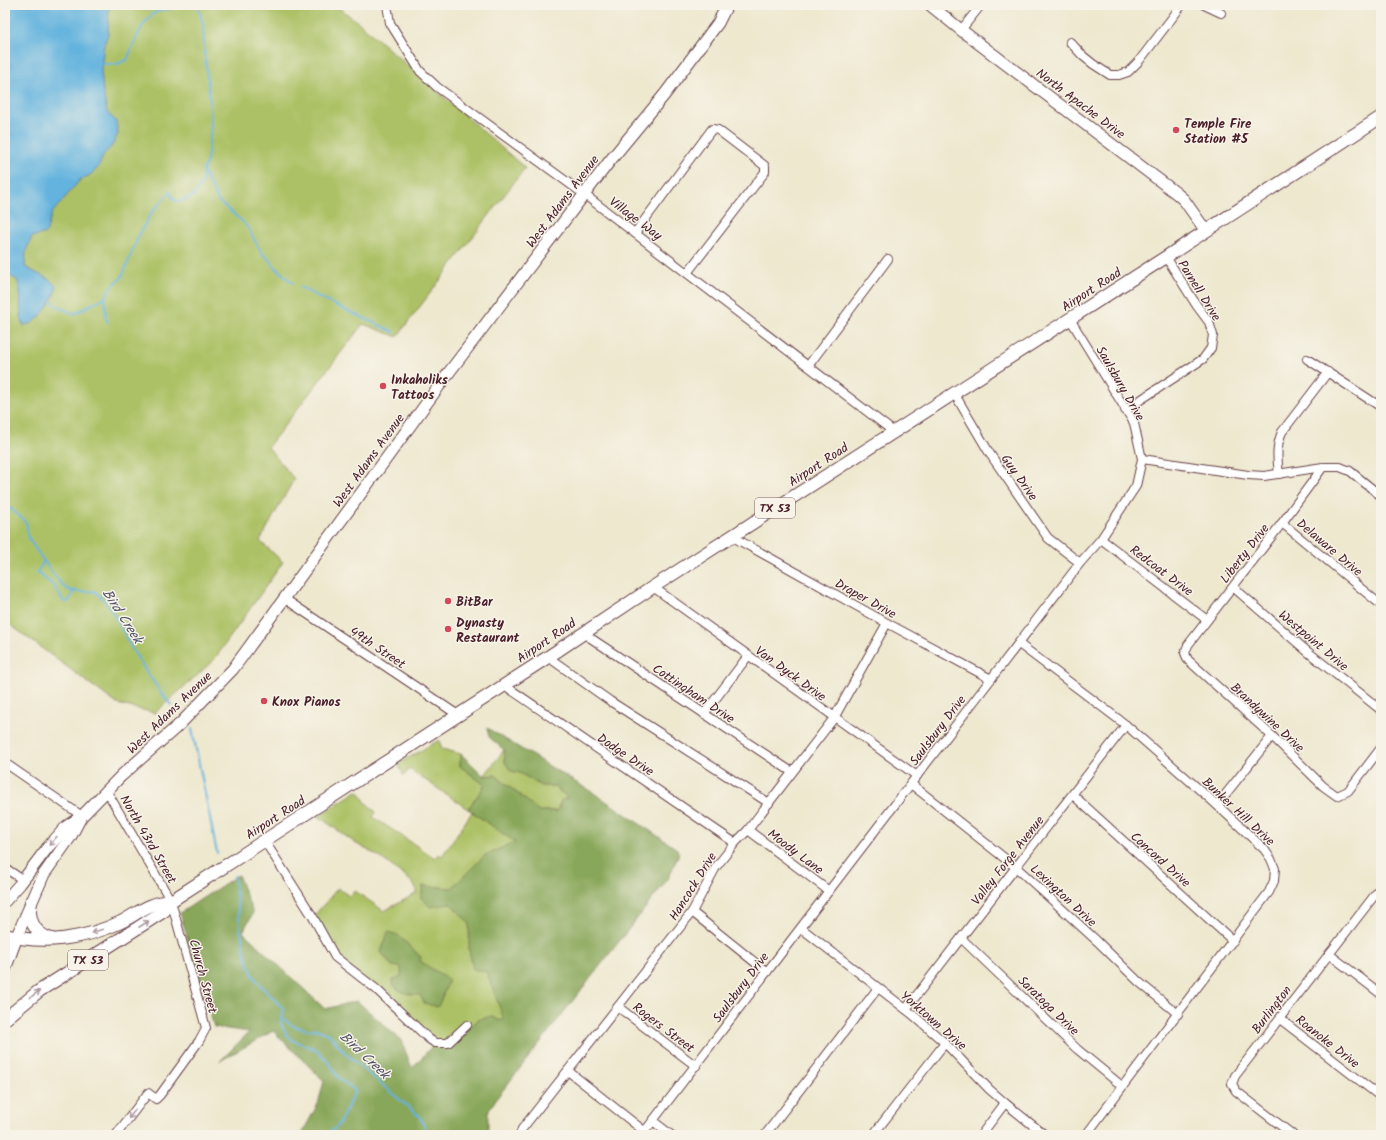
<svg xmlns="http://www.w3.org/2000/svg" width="1386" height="1140" font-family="Kalam,sans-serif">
<rect width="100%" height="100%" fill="#f7f3e8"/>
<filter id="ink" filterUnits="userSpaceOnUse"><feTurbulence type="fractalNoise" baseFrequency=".025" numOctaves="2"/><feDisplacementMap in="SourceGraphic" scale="8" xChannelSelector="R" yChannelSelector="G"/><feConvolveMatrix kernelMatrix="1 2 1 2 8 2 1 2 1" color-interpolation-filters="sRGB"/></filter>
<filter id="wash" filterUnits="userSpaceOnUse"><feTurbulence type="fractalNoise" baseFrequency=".012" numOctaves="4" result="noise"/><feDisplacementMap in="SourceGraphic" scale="16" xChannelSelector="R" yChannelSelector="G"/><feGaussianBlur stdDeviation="0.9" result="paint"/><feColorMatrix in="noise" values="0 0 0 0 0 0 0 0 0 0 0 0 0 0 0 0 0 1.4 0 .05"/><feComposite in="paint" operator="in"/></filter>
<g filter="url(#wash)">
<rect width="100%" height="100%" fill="#eee8cf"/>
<!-- green -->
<g fill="#acc165" stroke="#7b7048">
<path d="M 5,5 L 335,5 L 358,22 L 525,168 L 397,337 L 363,324 L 268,447 L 294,479 L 260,541 L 283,562 L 214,660 L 155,713 L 117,704 L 5,621 Z"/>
<path d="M 439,740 L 442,749 L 461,754 L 460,766 L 485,785 L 468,809 L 409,769 L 404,776 L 398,764 Z"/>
<path d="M 504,750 L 505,762 L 511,771 L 520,773 L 541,786 L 554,786 L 568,798 L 558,806 L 558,811 L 539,811 L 495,775 L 484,776 Z"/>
<path d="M 357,791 L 360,793 L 366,803 L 376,812 L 373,817 L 435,858 L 438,854 L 442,856 L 472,812 L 516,842 L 484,856 L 452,888 L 423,886 L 421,898 L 478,880 L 504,1020 L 471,1026 L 448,1043 L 435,1043 L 335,957 L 313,917 L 338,888 L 349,896 L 355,891 L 384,911 L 417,893 L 417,890 L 412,882 L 380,857 L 355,843 L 318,816 Z"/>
</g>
<!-- forest -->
<g fill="#89a75a" stroke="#6a6342">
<path d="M 487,728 L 600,797 L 677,849 L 679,854 L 668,879 L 496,1099 L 488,1112 L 488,1135 L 301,1135 L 318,1104 L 324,1081 L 273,1031 L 220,1061 L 249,1032 L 214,1027 L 180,913 L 238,875 L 253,913 L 243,932 L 325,1009 L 357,1001 L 401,1040 L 412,1068 L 435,1043 L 448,1043 L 467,1025 L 471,1026 L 479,1019 L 492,1016 L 498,1020 L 504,1020 L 487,972 L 473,969 L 469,950 L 469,923 L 451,904 L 430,907 L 421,898 L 423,886 L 452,888 L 484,856 L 515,842 L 468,809 L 485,785 L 460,766 L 461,754 L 484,776 L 495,775 L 539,811 L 558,811 L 561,800 L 568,798 L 554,786 L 541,786 L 520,773 L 511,771 L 505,762 L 504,750 L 489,737 Z"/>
<path d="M 388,932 L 398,935 L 421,957 L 420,961 L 449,980 L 438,1007 L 424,1003 L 420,995 C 406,994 398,993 391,981 L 401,976 L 401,967 L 392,966 L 381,952 Z"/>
</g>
<!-- water -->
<path fill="#64b3de" stroke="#576984" d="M 5,5 L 109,5 L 108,34 L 104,45 L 101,70 L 103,91 L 107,112 L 116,121 L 118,134 L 112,146 L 104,154 L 98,168 L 90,175 L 80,180 L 52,213 L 46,233 L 32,237 L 26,251 L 25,267 L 50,280 L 57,287 C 54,297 42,318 32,323 C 30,324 26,325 23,325 C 18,311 23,295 17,280 L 10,276 L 5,281 Z"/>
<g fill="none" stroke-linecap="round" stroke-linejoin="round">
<!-- stream -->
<g stroke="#64b3de" stroke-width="2">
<path d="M 101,64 L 117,64 L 127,60 C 134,43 141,20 158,11 C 165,8 173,11 179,5"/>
<path d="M 203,170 L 218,201 L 243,222 L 249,230 L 262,254 L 266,256 L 278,270 L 293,283"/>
<path d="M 300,287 L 328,302 L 394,332"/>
<path d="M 105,297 L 106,319 L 108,322"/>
<path d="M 49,300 L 61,308 L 74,314 L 105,297 L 111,287 L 122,277 L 137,239 L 151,213 L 170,192 L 173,199 L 180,202 L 194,195 L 202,183 L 203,170 L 207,161 L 211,127 L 210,103 L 204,48 L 203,24 L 198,7 L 195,5"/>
<path d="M 5,504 C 11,510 21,516 26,523 C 29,527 25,533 28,537 C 34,547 58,584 67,589 C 75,593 85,592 94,591 C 114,606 121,631 134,652 C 145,671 157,688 171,705"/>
<path d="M 44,561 L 37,572 L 55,587 L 63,601 L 68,602 L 71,597 L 73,591"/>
<path d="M 192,729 L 217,853"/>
<path d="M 234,876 C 238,906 240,948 253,975 C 257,984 276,1001 284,1009 L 282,1018 L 293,1026 L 308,1030 L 316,1029 L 329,1034 L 346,1054 L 419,1116 L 429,1135"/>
<path d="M 282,1018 L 281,1024 L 286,1034 L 294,1041 L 317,1050 L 330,1064 L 339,1079 L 355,1090 L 348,1106 L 337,1127 L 326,1135"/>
</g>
</g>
</g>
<g filter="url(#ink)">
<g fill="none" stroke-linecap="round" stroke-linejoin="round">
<!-- street casing -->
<g stroke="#633d44" stroke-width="10">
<g id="street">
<path d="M 387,5 L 390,23 L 420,71 L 437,87 L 585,195 L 894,432"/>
<path d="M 1204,5 L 1221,13"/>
<path d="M 961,30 L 981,5"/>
<path d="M 1070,42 L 1083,56 L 1093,64 L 1110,75 L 1119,75 L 1128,72 L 1139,61 L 1182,5"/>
<path d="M 635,233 L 712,129 L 718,130 L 765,166 L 765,172 L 687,273"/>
<path d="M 1307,359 L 1381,407"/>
<path d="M 808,366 L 888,259"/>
<path d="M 954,393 L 990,454 L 1048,538 L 1080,563"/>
<path d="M 1125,410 L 1203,359 L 1211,348 L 1213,335 L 1209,322 L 1197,306 L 1166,257"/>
<path d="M 1142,459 L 1248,475 L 1264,476 L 1323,467 L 1340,467 L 1350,471 L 1381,496"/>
<path d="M 1323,467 L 1282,523 L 1188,645 L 1185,653 L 1188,660 L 1272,736 L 1323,786 L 1337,796 L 1348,791 L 1381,748"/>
<path d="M 1279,474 C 1277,458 1276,446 1282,432 L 1328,372"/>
<path d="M 1282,523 L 1381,605"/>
<path d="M 731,536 L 887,623 L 991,679"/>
<path d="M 1101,539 L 1207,620"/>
<path d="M 653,587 L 917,776"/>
<path d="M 1233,587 L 1308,652 L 1381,710"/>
<path d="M 285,599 L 458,715"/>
<path d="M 583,633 L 792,772"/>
<path d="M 1019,644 L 1126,725 L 1217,805 L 1264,849 L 1271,859 L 1275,869 L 1274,881 L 1269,892 L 1086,1135"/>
<path d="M 548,657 L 610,701 L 769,803"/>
<path d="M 504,685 L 735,843"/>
<path d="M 704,714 L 748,656"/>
<path d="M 5,763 L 82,816"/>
<path d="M 911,784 L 1017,868 L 1097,941 L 1139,982 L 1178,1014"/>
<path d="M 106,790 L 171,901 L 206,1028 L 199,1041 L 160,1095 L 156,1099 L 148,1093 L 116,1135"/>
<path d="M 1073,795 L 1233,941"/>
<path d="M 1217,805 L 1272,736"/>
<path d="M 748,830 L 829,891"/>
<path d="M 264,840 L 313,917 L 335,957 L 376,989 L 429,1039 L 435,1043 L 448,1043 L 467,1025"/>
<path d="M 5,868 L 23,880"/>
<path d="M 692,912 L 767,972"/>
<path d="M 801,928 L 912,1014 L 945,1043 L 989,1089 L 1005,1103 L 1045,1135"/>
<path d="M 962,939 L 1077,1049 L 1122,1086"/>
<path d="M 1329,954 L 1381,994"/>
<path d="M 618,1007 L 696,1066"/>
<path d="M 906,1009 L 1126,725"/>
<path d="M 1280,1019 L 1381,1097"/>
<path d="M 568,1071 L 644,1131"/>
<path d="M 653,1121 L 671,1135"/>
<path d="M 520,1135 L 522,1129 L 692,912 L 716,867 L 735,843 L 748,830 L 834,718 L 887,623"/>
<path d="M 642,1135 L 991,679 L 1080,563 L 1101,539 L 1136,486 L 1142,459 L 1134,423 L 1070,319"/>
<path d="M 765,1135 L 878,988"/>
<path d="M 873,1135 L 945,1043"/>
<path d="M 981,1135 L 1005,1103"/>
<path d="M 1293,1135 L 1236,1091 L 1232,1084 L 1235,1076 L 1381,887"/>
</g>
</g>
<!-- secondary casing -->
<g stroke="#633d44" stroke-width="13">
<g id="secondary">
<path d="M 930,5 L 961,30 L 1176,193 L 1184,200 L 1206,231"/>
<path d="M 5,901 L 20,884 L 48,847 L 67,826 L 82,816 L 121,776 L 180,724 L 233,669 L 450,371 L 609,162 L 665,94 L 718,23 L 727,5"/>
<path d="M 16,938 L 44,874 L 71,836 L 81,817"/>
</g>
</g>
<!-- primary casing -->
<g stroke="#633d44" stroke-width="14">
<g id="primary">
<path d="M 31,902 C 27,919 35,935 52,939"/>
<path d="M 5,935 C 44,945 85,939 121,922 C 140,912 148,903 171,901"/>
<path d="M 5,968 L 16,938"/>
<path d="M 5,1019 L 39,991 L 164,911 L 171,901 L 548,657 L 653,587 L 1166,257 L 1381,117"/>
</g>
</g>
<!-- street -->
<use href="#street" stroke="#fff" stroke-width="8"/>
<!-- secondary -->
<use href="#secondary" stroke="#fff" stroke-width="11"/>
<!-- primary -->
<use href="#primary" stroke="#fff" stroke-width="12"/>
</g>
<!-- one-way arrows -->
<defs><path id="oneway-shaft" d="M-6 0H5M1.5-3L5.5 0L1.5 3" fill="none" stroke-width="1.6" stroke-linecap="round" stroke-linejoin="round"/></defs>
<g stroke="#ae9aa0">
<use href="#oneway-shaft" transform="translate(53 841) rotate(130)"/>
<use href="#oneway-shaft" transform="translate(144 924) rotate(-33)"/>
<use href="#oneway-shaft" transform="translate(97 931) rotate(163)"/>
<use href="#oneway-shaft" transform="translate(35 994) rotate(-37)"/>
<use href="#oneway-shaft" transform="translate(132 1114) rotate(128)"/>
</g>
</g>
<!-- markers -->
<g fill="#d1495b" stroke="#f7f3e8" stroke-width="1.5">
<circle cx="1176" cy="130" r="4"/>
<circle cx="383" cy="386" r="4"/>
<circle cx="448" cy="601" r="4"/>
<circle cx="448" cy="629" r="4"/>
<circle cx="264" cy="701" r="4"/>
</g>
<g text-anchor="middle" stroke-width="3" stroke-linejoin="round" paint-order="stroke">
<!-- shield labels -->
<g fill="#f7f3e8" stroke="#7e5f64" stroke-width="1">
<rect x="755" y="498" width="40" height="20" rx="3"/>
<rect x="68" y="950" width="40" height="20" rx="3"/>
</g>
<g font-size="12" font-weight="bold" fill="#4a1f2b">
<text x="775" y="512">TX 53</text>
<text x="88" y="964">TX 53</text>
</g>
<!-- street labels -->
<g font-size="13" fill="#4a1f2b" stroke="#f7f3e8">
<text transform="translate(1081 103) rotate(37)" y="5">North Apache Drive</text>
<text transform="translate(562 201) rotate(-53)" y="5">West Adams Avenue</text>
<text transform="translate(636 218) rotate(37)" y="5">Village Way</text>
<text transform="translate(1091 289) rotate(-33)" y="5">Airport Road</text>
<text transform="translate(1200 290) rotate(58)" y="5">Parnell Drive</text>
<text transform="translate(1121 383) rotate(60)" y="5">Saulsbury Drive</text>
<text transform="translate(368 460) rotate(-54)" y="5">West Adams Avenue</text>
<text transform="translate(818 464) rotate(-33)" y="5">Airport Road</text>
<text transform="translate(1020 477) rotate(55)" y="5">Guy Drive</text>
<text transform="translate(1330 547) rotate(40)" y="5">Delaware Drive</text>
<text transform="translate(1244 553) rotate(-52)" y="5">Liberty Drive</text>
<text transform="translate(1162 570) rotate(37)" y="5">Redcoat Drive</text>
<text transform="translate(866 598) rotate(29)" y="5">Draper Drive</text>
<text transform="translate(546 640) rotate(-34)" y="5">Airport Road</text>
<text transform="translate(1314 640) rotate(40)" y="5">Westpoint Drive</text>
<text transform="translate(378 647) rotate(34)" y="5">49th Street</text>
<text transform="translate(791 673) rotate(36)" y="5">Van Dyck Drive</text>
<text transform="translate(694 693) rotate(34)" y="5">Cottingham Drive</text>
<text transform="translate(169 712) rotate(-44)" y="5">West Adams Avenue</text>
<text transform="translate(1268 717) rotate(43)" y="5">Brandywine Drive</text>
<text transform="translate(937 730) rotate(-53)" y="5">Saulsbury Drive</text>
<text transform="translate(626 754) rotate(34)" y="5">Dodge Drive</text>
<text transform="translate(1239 811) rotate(43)" y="5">Bunker Hill Drive</text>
<text transform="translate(275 817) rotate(-33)" y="5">Airport Road</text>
<text transform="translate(149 839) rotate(60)" y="5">North 43rd Street</text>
<text transform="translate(796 851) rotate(37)" y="5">Moody Lane</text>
<text transform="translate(1161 859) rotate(42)" y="5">Concord Drive</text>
<text transform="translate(1007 860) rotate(-52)" y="5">Valley Forge Avenue</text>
<text transform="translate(692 886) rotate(-58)" y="5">Hancock Drive</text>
<text transform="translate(1064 895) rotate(43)" y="5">Lexington Drive</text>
<text transform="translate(204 976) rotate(75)" y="5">Church Street</text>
<text transform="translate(740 987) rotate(-53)" y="5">Saulsbury Drive</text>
<text transform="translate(1049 1005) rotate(44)" y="5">Saratoga Drive</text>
<text transform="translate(1271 1009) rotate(-53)" y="5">Burlington</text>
<text transform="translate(934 1020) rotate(41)" y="5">Yorktown Drive</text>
<text transform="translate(664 1027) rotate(37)" y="5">Rogers Street</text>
<text transform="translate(1328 1041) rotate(38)" y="5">Roanoke Drive</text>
</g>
<!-- poi labels -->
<g font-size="13" font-weight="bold" fill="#4a1f2b" stroke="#f7f3e8" text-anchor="start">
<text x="1184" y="128">Temple Fire<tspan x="1184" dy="15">Station #5</tspan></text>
<text x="391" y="384">Inkaholiks<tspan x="391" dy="15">Tattoos</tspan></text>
<text x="456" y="606">BitBar</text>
<text x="456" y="627">Dynasty<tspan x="456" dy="15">Restaurant</tspan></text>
<text x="272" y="706">Knox Pianos</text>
</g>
<!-- water labels -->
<g font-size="14" font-style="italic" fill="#53536a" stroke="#f7f3e8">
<text transform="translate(123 616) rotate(57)" y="5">Bird Creek</text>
<text transform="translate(365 1055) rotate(43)" y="5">Bird Creek</text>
</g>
</g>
<!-- margin -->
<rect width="1386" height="1140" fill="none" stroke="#f7f3e8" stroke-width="20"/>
</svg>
